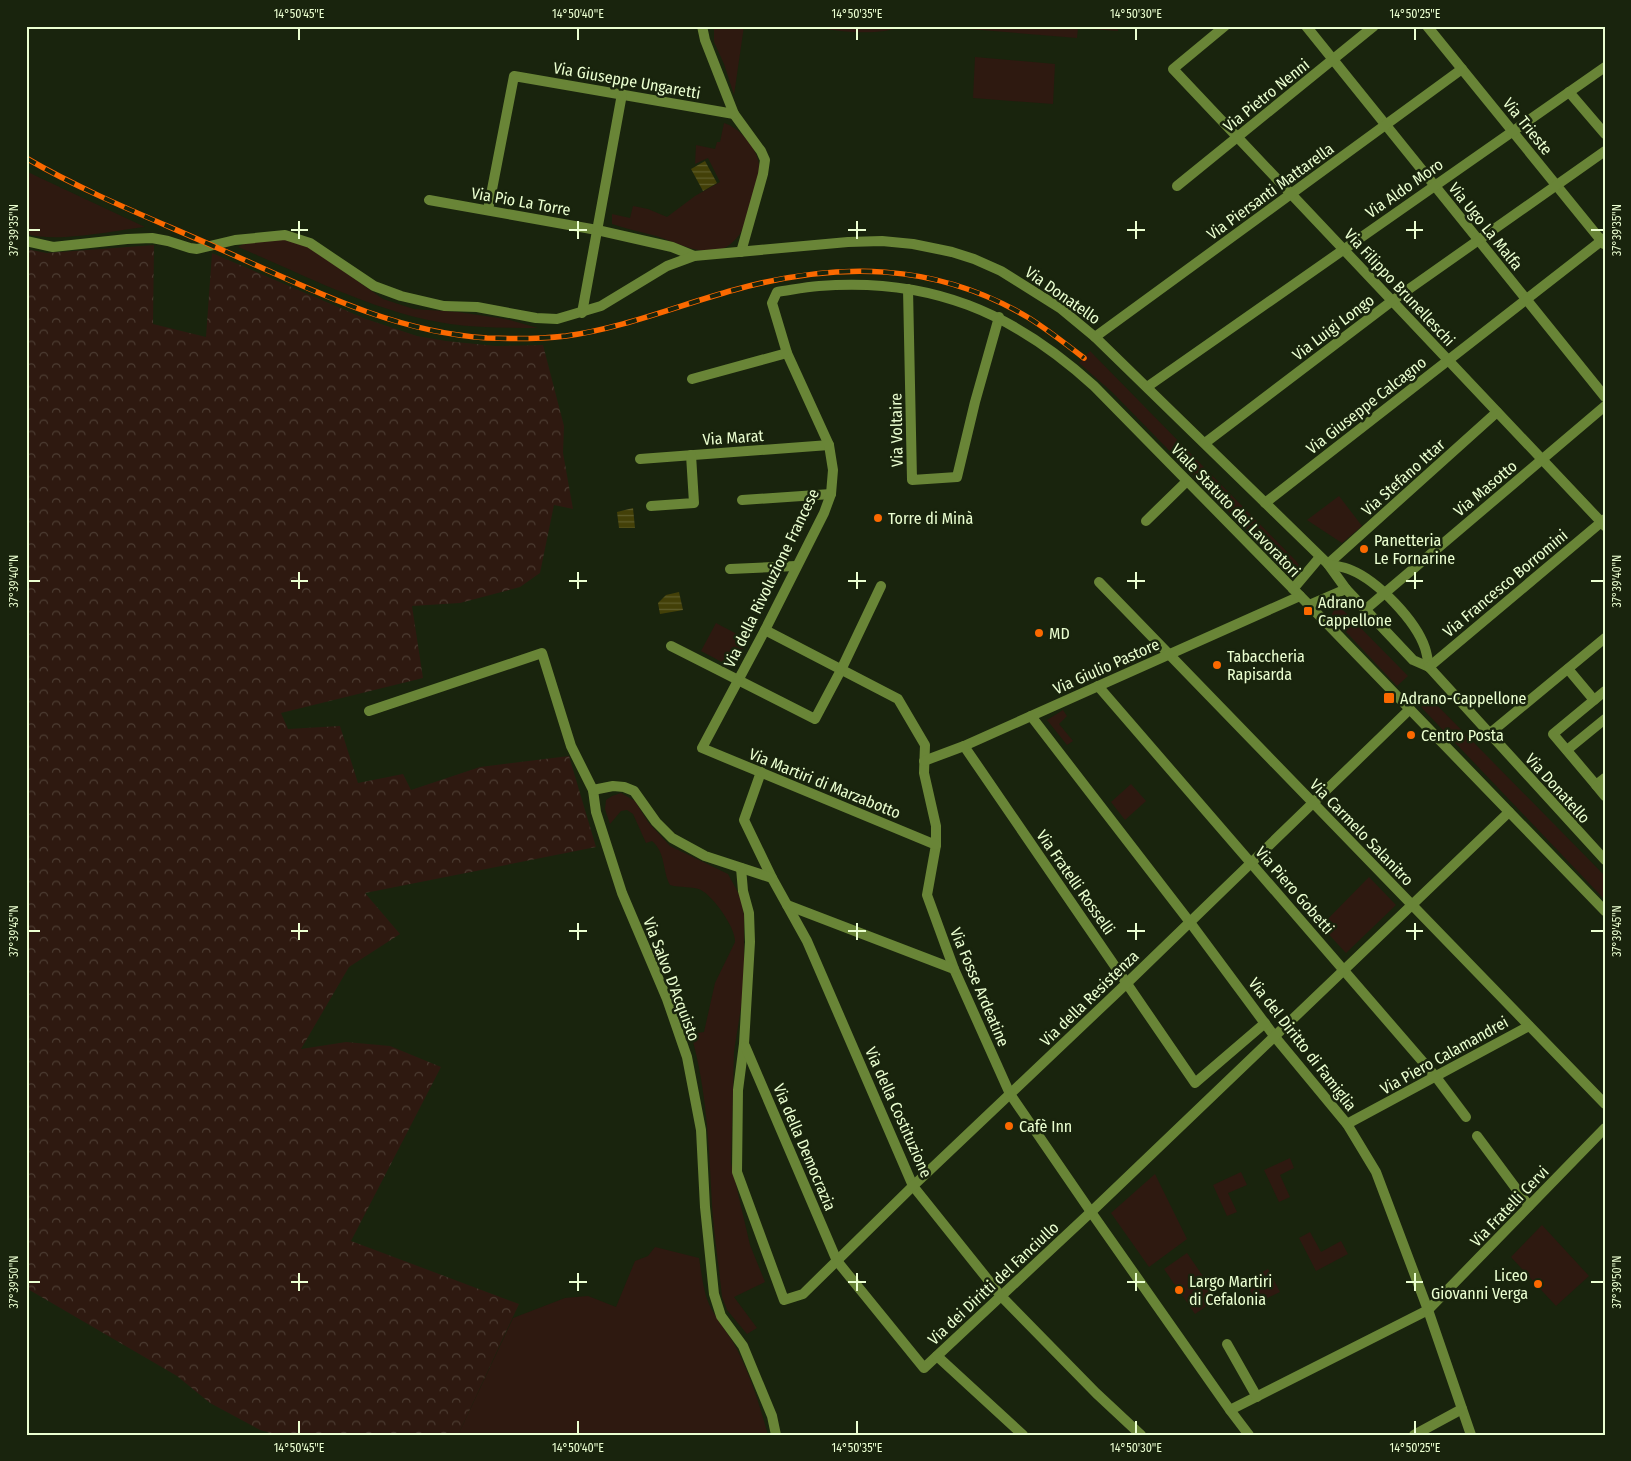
<svg xmlns="http://www.w3.org/2000/svg" width="1631" height="1461" font-family="'Fira Sans Condensed',sans-serif">
<defs>
<pattern id="forest-crowns" width="20" height="18" patternUnits="userSpaceOnUse" patternTransform="scale(1.25)"><rect width="20" height="18" fill="#2e1910"/><path d="M2 6a3 3 0 1 1 6 0M12 15a3 3 0 1 1 6 0" fill="none" stroke="#4c3c32"/></pattern>
<pattern id="water-rules" width="6" height="5" patternUnits="userSpaceOnUse" patternTransform="scale(1.25)"><rect width="6" height="5" fill="#434008"/><path d="M0 2.5h6" fill="none" stroke="#5e5d2b"/></pattern>
</defs>
<rect width="100%" height="100%" fill="#19240d"/>
<!-- green -->
<g fill="#2e1910">
<path d="M 714,26 L 744,26 L 734,95 L 724,64 L 714,42 Z"/>
<path d="M 802,26 L 904,26 C 872,38 835,30 802,26 Z"/>
<path d="M 1117,26 L 1118,31 L 1078,28 L 1077,38 L 944,27 Z"/>
<path d="M 975,57 L 1055,64 L 1053,104 L 973,98 Z"/>
<path d="M 724,123 C 739,127 757,148 759,164 C 761,176 747,224 740,234 C 735,241 727,248 719,250 C 699,255 675,242 656,236 C 642,232 627,229 612,224 L 612,214 L 630,218 L 633,206 L 648,209 L 667,217 L 695,196 L 720,182 L 708,158 L 695,164 L 696,145 L 715,149 L 717,142 L 720,142 Z"/>
<path d="M 26,171 L 34,175 L 145,227 C 111,231 57,243 26,234 Z"/>
<path d="M 287,239 L 312,249 L 383,299 L 414,309 L 458,312 L 506,319 L 538,328 C 509,328 479,328 450,324 C 376,313 307,276 238,247 L 245,243 Z"/>
<path d="M 1090,351 L 1296,561 L 1301,568 L 1290,574 L 1112,392 L 1079,363 Z"/>
<path d="M 1339,496 L 1362,526 L 1342,543 L 1307,520 Z"/>
<path d="M 1337,608 L 1341,608 L 1408,676 L 1397,686 L 1331,616 L 1334,610 Z"/>
<path d="M 716,623 L 748,640 L 733,668 L 701,651 Z"/>
<path d="M 1430,698 L 1605,876 L 1605,896 L 1603,898 L 1421,707 Z"/>
<path d="M 1063,710 L 1067,716 L 1059,724 L 1073,741 L 1067,745 L 1047,720 Z"/>
<path d="M 1131,784 L 1146,801 L 1125,820 L 1111,802 Z"/>
<path d="M 621,793 L 635,801 L 648,822 L 670,846 L 728,874 L 740,896 L 744,915 L 744,988 L 734,1052 L 731,1163 L 750,1245 L 765,1282 L 734,1297 L 757,1328 L 747,1334 L 727,1310 L 722,1297 C 719,1267 714,1236 712,1205 C 709,1147 707,1091 691,1034 L 704,1032 L 715,983 L 735,942 C 736,928 713,896 701,890 C 693,886 680,888 670,885 C 662,870 666,853 652,841 L 646,843 L 633,814 L 627,810 L 621,811 L 610,824 L 605,809 L 606,800 L 612,796 Z"/>
<path d="M 1369,877 L 1396,905 L 1346,953 L 1321,926 Z"/>
<path d="M 1290,1158 L 1294,1168 L 1280,1175 L 1290,1197 L 1279,1202 L 1264,1170 Z"/>
<path d="M 1241,1172 L 1247,1185 L 1228,1193 L 1237,1212 L 1227,1216 L 1213,1185 Z"/>
<path d="M 1155,1174 L 1187,1239 L 1149,1267 L 1111,1213 Z"/>
<path d="M 1542,1225 L 1589,1276 L 1556,1306 L 1511,1257 Z"/>
<path d="M 1310,1232 L 1321,1252 L 1341,1241 L 1348,1254 L 1316,1271 L 1299,1238 Z"/>
<path d="M 655,1247 L 699,1258 C 702,1275 703,1294 712,1310 C 718,1321 726,1331 733,1342 C 749,1371 759,1402 768,1435 L 458,1435 L 513,1318 L 565,1298 L 588,1296 L 616,1307 L 635,1261 L 648,1256 Z"/>
<path d="M 1187,1253 L 1218,1298 L 1195,1314 L 1164,1269 Z"/>
<path d="M 1268,1269 L 1280,1292 L 1257,1303 L 1245,1281 Z"/>
</g>
<!-- forest -->
<path fill="url(#forest-crowns)" d="M 154,245 L 153,324 L 206,337 L 212,253 L 366,319 L 417,336 L 446,341 L 496,346 L 543,345 L 564,426 L 563,453 L 573,509 L 554,505 L 540,573 L 520,587 L 460,603 L 412,606 L 423,678 L 281,713 L 288,729 L 340,726 L 358,783 L 403,774 L 411,790 L 480,767 L 569,756 L 596,847 L 365,893 L 400,934 L 349,967 L 301,1049 L 346,1042 L 390,1046 L 441,1067 L 351,1241 L 519,1304 L 458,1435 L 278,1435 L 260,1430 L 210,1403 L 177,1376 L 26,1288 L 26,249 L 47,253 Z"/>
<!-- water -->
<g fill="url(#water-rules)">
<path d="M 705,161 L 717,183 L 703,191 L 691,169 Z"/>
<path d="M 633,508 L 635,528 L 619,528 L 617,512 Z"/>
<path d="M 679,592 L 683,610 L 660,614 L 658,603 L 666,595 Z"/>
</g>
<g fill="none" stroke-linecap="round" stroke-linejoin="round">
<!-- minor -->
<g stroke="#698537" stroke-width="10">
<path d="M 702,26 L 705,40 L 734,114 L 761,151 L 765,160 L 763,174 L 741,252"/>
<path d="M 1225,26 L 1173,69 L 1605,526"/>
<path d="M 1306,26 L 1605,397"/>
<path d="M 1427,26 L 1604,244"/>
<path d="M 1569,92 L 1605,134"/>
<path d="M 1177,186 L 1374,26"/>
<path d="M 429,200 L 597,230 L 672,247 L 694,256"/>
<path d="M 488,210 L 514,76 L 734,114"/>
<path d="M 26,241 L 53,247 L 127,239 L 152,238 L 168,241 L 190,248 L 197,249 L 235,240 L 285,235 L 310,243 L 374,286 L 401,296 L 444,306 L 477,307 L 536,318 L 557,319 L 601,306 L 667,266 L 694,256 L 848,242 L 882,241 L 913,244 L 952,252 L 974,259 L 1001,271 L 1060,308 L 1095,337 L 1328,564 L 1346,589 L 1413,660 L 1429,667 L 1605,860"/>
<path d="M 908,289 L 912,480 L 957,477 L 975,402 L 999,317"/>
<path d="M 582,313 L 622,94"/>
<path d="M 1095,337 L 1462,69"/>
<path d="M 692,379 L 787,353"/>
<path d="M 1147,387 L 1605,67"/>
<path d="M 1205,443 L 1392,301 L 1605,151"/>
<path d="M 640,459 L 829,445"/>
<path d="M 742,500 L 831,494"/>
<path d="M 1265,503 L 1605,238"/>
<path d="M 651,506 L 694,503 L 691,455"/>
<path d="M 1146,521 L 1187,481"/>
<path d="M 1328,564 L 1497,412"/>
<path d="M 1328,564 C 1336,566 1344,567 1351,570 C 1378,581 1416,621 1425,648 C 1427,654 1428,661 1429,667"/>
<path d="M 730,569 L 796,566"/>
<path d="M 1099,582 L 1605,1104"/>
<path d="M 1293,589 L 1320,557"/>
<path d="M 1309,605 L 1346,589"/>
<path d="M 1366,609 L 1605,406"/>
<path d="M 765,630 L 898,699 L 925,745 L 924,773 L 936,826 L 936,845 L 927,895 L 954,969 L 1010,1094 L 1091,1212 L 1230,1410 L 1428,1310 L 1605,1128"/>
<path d="M 671,646 L 815,719 L 841,670 L 881,586"/>
<path d="M 1429,667 L 1605,519"/>
<path d="M 1568,669 L 1594,700"/>
<path d="M 1098,686 L 1436,1077 L 1466,1117"/>
<path d="M 1605,691 L 1553,734 L 1596,785 L 1605,778"/>
<path d="M 369,711 L 542,653 L 571,746 L 593,790 L 596,812 L 622,893 L 667,999 L 687,1057 L 701,1130 L 705,1207 L 714,1294 L 721,1316 L 743,1346 L 772,1416 L 776,1435"/>
<path d="M 1031,716 L 1189,921 L 1275,1037 L 1347,1124 L 1376,1172 L 1428,1310 L 1471,1435"/>
<path d="M 1489,734 L 1605,638"/>
<path d="M 964,746 L 1195,1083 L 1265,1023"/>
<path d="M 1567,750 L 1605,719"/>
<path d="M 924,761 L 964,746 L 1300,596"/>
<path d="M 761,772 L 744,820 L 772,878 L 807,941 L 913,1186 L 1001,1296 L 1096,1393 L 1141,1435"/>
<path d="M 1596,785 L 1605,796"/>
<path d="M 593,790 L 613,786 L 624,787 L 634,791 L 656,822 L 672,838 L 705,856 L 772,878"/>
<path d="M 936,845 L 702,748 L 765,630 L 824,513 L 831,494 L 833,470 L 829,445 L 787,353 L 772,303 L 777,292 C 791,290 805,287 819,286 C 930,277 1013,312 1094,386 L 1309,605 L 1605,911"/>
<path d="M 741,868 L 743,891 L 749,913 L 750,942 L 744,1044 L 738,1090 L 737,1172 L 784,1300 L 803,1294 L 913,1186 L 1127,983 L 1410,709"/>
<path d="M 787,905 L 954,969"/>
<path d="M 745,1046 L 837,1261 L 924,1368 L 1091,1212 L 1509,812"/>
<path d="M 1347,1124 L 1529,1026"/>
<path d="M 1477,1136 L 1529,1206"/>
<path d="M 1227,1344 L 1257,1397"/>
<path d="M 937,1356 L 1023,1435"/>
<path d="M 1230,1410 L 1249,1435"/>
<path d="M 1414,1435 L 1462,1409"/>
</g>
<!-- rail casing -->
<g stroke="#fc6900" stroke-width="5.5">
<path id="rail" d="M 26,158 C 88,194 155,220 220,249 C 306,287 391,332 487,338 C 513,339 540,339 566,336 C 624,328 679,305 734,290 C 837,261 936,262 1029,318 C 1048,330 1066,344 1084,358"/>
</g>
<!-- rail -->
<use href="#rail" stroke="#19240d" stroke-width="4" stroke-dasharray="11" stroke-linecap="butt"/>
</g>
<!-- ticks -->
<path fill="none" stroke="#ebffd1" stroke-width="2" d="M 299,28 L 299,40M 578,28 L 578,40M 857,28 L 857,40M 1136,28 L 1136,40M 1415,28 L 1415,40M 299,221 L 299,239M 578,221 L 578,239M 857,221 L 857,239M 1136,221 L 1136,239M 1415,221 L 1415,239M 28,230 L 40,230M 291,230 L 308,230M 569,230 L 587,230M 848,230 L 866,230M 1127,230 L 1145,230M 1406,230 L 1423,230M 1591,230 L 1604,230M 299,572 L 299,589M 578,572 L 578,589M 857,572 L 857,589M 1136,572 L 1136,589M 1415,572 L 1415,589M 28,581 L 40,581M 291,581 L 308,581M 569,581 L 587,581M 848,581 L 866,581M 1127,581 L 1145,581M 1406,581 L 1423,581M 1591,581 L 1604,581M 299,923 L 299,940M 578,923 L 578,940M 857,923 L 857,940M 1136,923 L 1136,940M 1415,923 L 1415,940M 28,931 L 40,931M 291,931 L 308,931M 569,931 L 587,931M 848,931 L 866,931M 1127,931 L 1145,931M 1406,931 L 1423,931M 1591,931 L 1604,931M 299,1273 L 299,1291M 578,1273 L 578,1291M 857,1273 L 857,1291M 1136,1273 L 1136,1291M 1415,1273 L 1415,1291M 28,1282 L 40,1282M 291,1282 L 308,1282M 569,1282 L 587,1282M 848,1282 L 866,1282M 1127,1282 L 1145,1282M 1406,1282 L 1423,1282M 1591,1282 L 1604,1282M 299,1421 L 299,1434M 578,1421 L 578,1434M 857,1421 L 857,1434M 1136,1421 L 1136,1434M 1415,1421 L 1415,1434"/>
<!-- markers -->
<g fill="#fc6900" stroke="#19240d" stroke-width="2">
<circle cx="878" cy="518" r="5"/>
<circle cx="1364" cy="549" r="5"/>
<rect x="1303" y="606" width="10" height="10" rx="2.5"/>
<circle cx="1039" cy="633" r="5"/>
<circle cx="1217" cy="665" r="5"/>
<rect x="1383" y="692" width="12" height="12" rx="2.5"/>
<circle cx="1411" cy="735" r="5"/>
<circle cx="1009" cy="1126" r="5"/>
<circle cx="1538" cy="1284" r="5"/>
<circle cx="1179" cy="1290" r="5"/>
</g>
<g text-anchor="middle" stroke-width="5" stroke-linejoin="round" paint-order="stroke">
<!-- street labels -->
<g font-size="16" fill="#ebffd1" stroke="#19240d">
<text transform="translate(627 80) rotate(10)" y="6">Via Giuseppe Ungaretti</text>
<text transform="translate(1266 95) rotate(-39)" y="6">Via Pietro Nenni</text>
<text transform="translate(1528 126) rotate(51)" y="6">Via Trieste</text>
<text transform="translate(1404 188) rotate(-35)" y="6">Via Aldo Moro</text>
<text transform="translate(1270 191) rotate(-36)" y="6">Via Piersanti Mattarella</text>
<text transform="translate(521 201) rotate(10)" y="6">Via Pio La Torre</text>
<text transform="translate(1486 226) rotate(51)" y="6">Via Ugo La Malfa</text>
<text transform="translate(1400 287) rotate(47)" y="6">Via Filippo Brunelleschi</text>
<text transform="translate(1063 295) rotate(35)" y="6">Via Donatello</text>
<text transform="translate(1333 327) rotate(-37)" y="6">Via Luigi Longo</text>
<text transform="translate(1366 405) rotate(-38)" y="6">Via Giuseppe Calcagno</text>
<text transform="translate(896 430) rotate(-91)" y="6">Via Voltaire</text>
<text transform="translate(733 437) rotate(-4)" y="6">Via Marat</text>
<text transform="translate(1403 477) rotate(-42)" y="6">Via Stefano Ittar</text>
<text transform="translate(1485 488) rotate(-40)" y="6">Via Masotto</text>
<text transform="translate(1236 510) rotate(46)" y="6">Viale Statuto dei Lavoratori</text>
<text transform="translate(771 578) rotate(-64)" y="6">Via della Rivoluzione Francese</text>
<text transform="translate(1505 583) rotate(-40)" y="6">Via Francesco Borromini</text>
<text transform="translate(1106 666) rotate(-24)" y="6">Via Giulio Pastore</text>
<text transform="translate(825 783) rotate(22)" y="6">Via Martiri di Marzabotto</text>
<text transform="translate(1558 788) rotate(48)" y="6">Via Donatello</text>
<text transform="translate(1362 832) rotate(46)" y="6">Via Carmelo Salanitro</text>
<text transform="translate(1076 882) rotate(55)" y="6">Via Fratelli Rosselli</text>
<text transform="translate(1295 890) rotate(49)" y="6">Via Piero Gobetti</text>
<text transform="translate(672 979) rotate(69)" y="6">Via Salvo D'Acquisto</text>
<text transform="translate(980 987) rotate(67)" y="6">Via Fosse Ardeatine</text>
<text transform="translate(1089 998) rotate(-44)" y="6">Via della Resistenza</text>
<text transform="translate(1303 1044) rotate(52)" y="6">Via del Diritto di Famiglia</text>
<text transform="translate(1444 1055) rotate(-29)" y="6">Via Piero Calamandrei</text>
<text transform="translate(899 1112) rotate(66)" y="6">Via della Costituzione</text>
<text transform="translate(805 1147) rotate(67)" y="6">Via della Democrazia</text>
<text transform="translate(1509 1206) rotate(-46)" y="6">Via Fratelli Cervi</text>
<text transform="translate(993 1283) rotate(-43)" y="6">Via dei Diritti del Fanciullo</text>
</g>
<!-- poi labels -->
<g font-size="16" fill="#ebffd1" stroke="#19240d" text-anchor="start">
<text x="888" y="524">Torre di Minà</text>
<text x="1374" y="546">Panetteria<tspan x="1374" dy="18">Le Fornarine</tspan></text>
<text x="1318" y="608">Adrano<tspan x="1318" dy="18">Cappellone</tspan></text>
<text x="1049" y="639">MD</text>
<text x="1227" y="662">Tabaccheria<tspan x="1227" dy="18">Rapisarda</tspan></text>
<text x="1400" y="704">Adrano-Cappellone</text>
<text x="1421" y="741">Centro Posta</text>
<text x="1019" y="1132">Cafè Inn</text>
<text x="1528" y="1281" text-anchor="end">Liceo<tspan x="1528" dy="18">Giovanni Verga</tspan></text>
<text x="1189" y="1287">Largo Martiri<tspan x="1189" dy="18">di Cefalonia</tspan></text>
</g>
</g>
<!-- border -->
<rect width="1631" height="1461" fill="none" stroke="#19240d" stroke-width="55"/>
<rect x="28" y="28" width="1576" height="1406" fill="none" stroke="#ebffd1" stroke-width="2"/>
<g font-size="12" text-anchor="middle" fill="#ebffd1">
<text x="299" y="18">14°50'45"E</text>
<text x="578" y="18">14°50'40"E</text>
<text x="857" y="18">14°50'35"E</text>
<text x="1136" y="18">14°50'30"E</text>
<text x="1415" y="18">14°50'25"E</text>
<text transform="translate(1617 230) rotate(-90)" y="4">37°39'35"N</text>
<text transform="translate(14 230) rotate(-90)" y="4">37°39'35"N</text>
<text transform="translate(1617 581) rotate(-90)" y="4">37°39'40"N</text>
<text transform="translate(14 581) rotate(-90)" y="4">37°39'40"N</text>
<text transform="translate(1617 931) rotate(-90)" y="4">37°39'45"N</text>
<text transform="translate(14 931) rotate(-90)" y="4">37°39'45"N</text>
<text transform="translate(1617 1282) rotate(-90)" y="4">37°39'50"N</text>
<text transform="translate(14 1282) rotate(-90)" y="4">37°39'50"N</text>
<text x="299" y="1452">14°50'45"E</text>
<text x="578" y="1452">14°50'40"E</text>
<text x="857" y="1452">14°50'35"E</text>
<text x="1136" y="1452">14°50'30"E</text>
<text x="1415" y="1452">14°50'25"E</text>
</g>
</svg>
